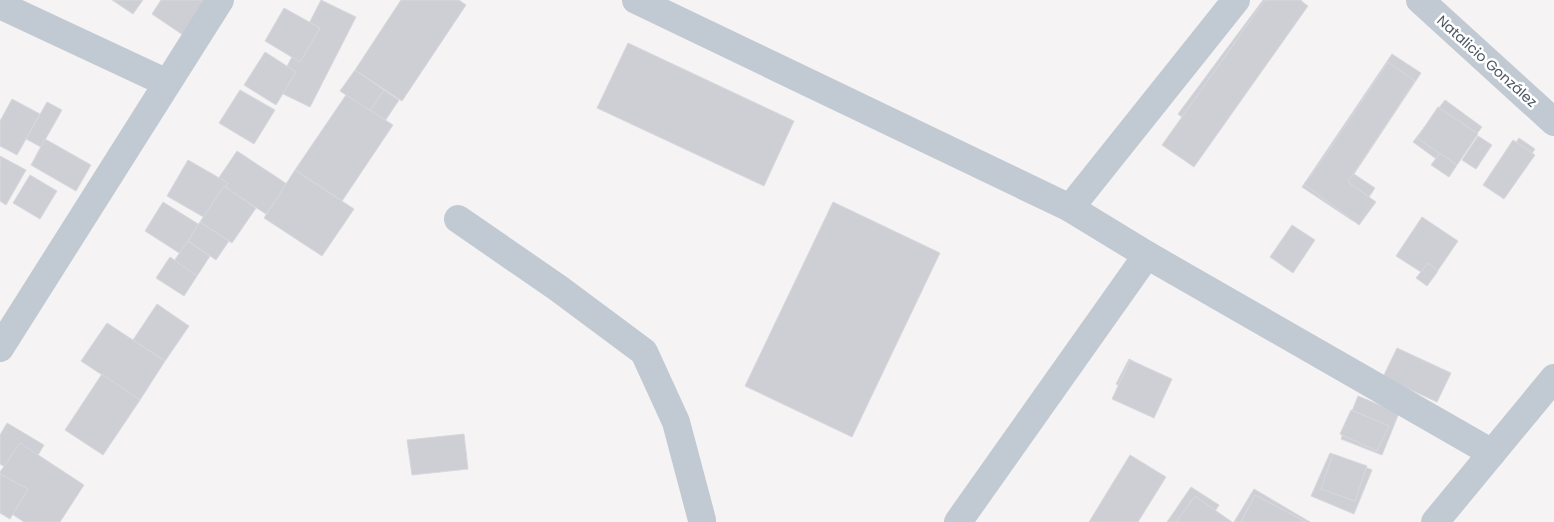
<svg xmlns="http://www.w3.org/2000/svg" width="1554" height="522" font-family="Poppins,sans-serif">
<rect width="100%" height="100%" fill="#f5f3f3"/>
<!-- building -->
<g fill="#cdcfd5" stroke="#d7d9de">
<path d="M 112,0 L 143,0 L 133,14 Z"/>
<path d="M 161,0 L 207,0 L 183,35 L 152,14 Z"/>
<path d="M 321,0 L 356,17 L 310,107 L 275,90 Z"/>
<path d="M 401,0 L 459,0 L 466,5 L 402,101 L 355,70 Z"/>
<path d="M 1263,0 L 1302,0 L 1202,132 L 1178,114 Z"/>
<path d="M 1265,0 L 1300,0 L 1308,6 L 1194,167 L 1162,145 Z"/>
<path d="M 284,8 L 320,28 L 300,62 L 265,41 Z"/>
<path d="M 628,43 L 794,121 L 764,186 L 597,108 Z"/>
<path d="M 265,52 L 296,72 L 276,105 L 244,85 Z"/>
<path d="M 1392,54 L 1421,73 L 1354,174 L 1375,188 L 1353,221 L 1302,187 Z"/>
<path d="M 1388,62 L 1415,81 L 1348,182 L 1376,202 L 1359,225 L 1304,184 L 1321,162 Z"/>
<path d="M 355,70 L 384,90 L 370,111 L 340,91 Z"/>
<path d="M 240,90 L 275,110 L 254,144 L 219,123 Z"/>
<path d="M 384,90 L 399,100 L 385,121 L 370,111 Z"/>
<path d="M 346,95 L 393,125 L 342,201 L 295,170 Z"/>
<path d="M 12,99 L 40,114 L 17,155 L 0,146 L 0,121 Z"/>
<path d="M 1445,100 L 1482,127 L 1450,169 L 1413,142 Z"/>
<path d="M 47,102 L 62,110 L 41,147 L 26,139 Z"/>
<path d="M 1438,107 L 1478,134 L 1457,165 L 1417,138 Z"/>
<path d="M 1478,136 L 1492,145 L 1476,169 L 1462,160 Z"/>
<path d="M 1519,138 L 1535,149 L 1506,192 L 1489,181 Z"/>
<path d="M 45,139 L 91,165 L 76,191 L 31,165 Z"/>
<path d="M 1513,140 L 1535,155 L 1504,199 L 1483,185 Z"/>
<path d="M 237,151 L 287,184 L 266,214 L 216,182 Z"/>
<path d="M 1440,153 L 1457,165 L 1449,177 L 1431,165 Z"/>
<path d="M 0,156 L 26,170 L 6,205 L 0,201 Z"/>
<path d="M 188,160 L 228,183 L 207,219 L 167,196 Z"/>
<path d="M 295,170 L 354,209 L 322,256 L 264,218 Z"/>
<path d="M 30,175 L 57,191 L 40,219 L 13,203 Z"/>
<path d="M 224,186 L 256,208 L 232,243 L 200,222 Z"/>
<path d="M 163,202 L 203,227 L 184,256 L 145,231 Z"/>
<path d="M 833,202 L 940,253 L 852,437 L 745,386 Z"/>
<path d="M 1422,217 L 1458,241 L 1432,279 L 1396,256 Z"/>
<path d="M 200,222 L 229,241 L 216,260 L 188,241 Z"/>
<path d="M 1292,225 L 1315,240 L 1293,273 L 1270,257 Z"/>
<path d="M 188,241 L 210,256 L 197,276 L 174,261 Z"/>
<path d="M 170,257 L 197,276 L 184,296 L 156,278 Z"/>
<path d="M 1428,263 L 1438,271 L 1427,286 L 1416,278 Z"/>
<path d="M 157,304 L 189,326 L 165,361 L 133,340 Z"/>
<path d="M 107,323 L 165,361 L 140,400 L 81,361 Z"/>
<path d="M 1397,348 L 1451,373 L 1437,402 L 1383,377 Z"/>
<path d="M 1129,359 L 1163,377 L 1150,402 L 1116,384 Z"/>
<path d="M 1130,360 L 1172,379 L 1154,418 L 1112,399 Z"/>
<path d="M 102,374 L 140,400 L 103,455 L 65,430 Z"/>
<path d="M 1358,396 L 1399,413 L 1382,455 L 1341,439 Z"/>
<path d="M 1351,410 L 1389,426 L 1377,451 L 1340,434 Z"/>
<path d="M 7,423 L 44,445 L 24,478 L 0,464 L 0,435 Z"/>
<path d="M 464,434 L 468,469 L 412,475 L 407,440 Z"/>
<path d="M 20,443 L 84,485 L 60,522 L 24,522 L 0,506 L 0,472 Z"/>
<path d="M 1330,453 L 1372,470 L 1354,514 L 1311,496 Z"/>
<path d="M 1333,454 L 1367,466 L 1355,501 L 1321,489 Z"/>
<path d="M 1130,455 L 1166,477 L 1138,522 L 1089,522 Z"/>
<path d="M 0,474 L 28,489 L 10,519 L 0,513 Z"/>
<path d="M 1191,487 L 1219,505 L 1208,522 L 1167,522 Z"/>
<path d="M 1254,489 L 1310,522 L 1234,522 Z"/>
<path d="M 1255,495 L 1306,522 L 1241,522 Z"/>
<path d="M 1195,496 L 1232,522 L 1176,522 Z"/>
</g>
<g fill="none" stroke-linecap="round" stroke-linejoin="round">
<!-- minor -->
<g stroke="#c1cad2" stroke-width="28">
<path d="M 636,0 L 1070,208 L 1147,255 L 1492,453"/>
<path d="M 1420,0 L 1554,122"/>
<path d="M 0,5 L 167,83"/>
<path d="M 1070,208 L 1236,0"/>
<path d="M 458,219 L 558,288 L 644,352 L 676,422 L 702,520"/>
<path d="M 0,348 L 220,0"/>
<path d="M 958,522 L 1147,255"/>
<path d="M 1435,522 L 1554,378"/>
</g>
</g>
<g text-anchor="middle" stroke-width="5" stroke-linejoin="round" paint-order="stroke">
<!-- street labels -->
<g font-size="14" fill="#4a5661" stroke="#fff">
<text transform="translate(1487 61) rotate(42)" y="5">Natalicio González</text>
</g>
</g>
</svg>
